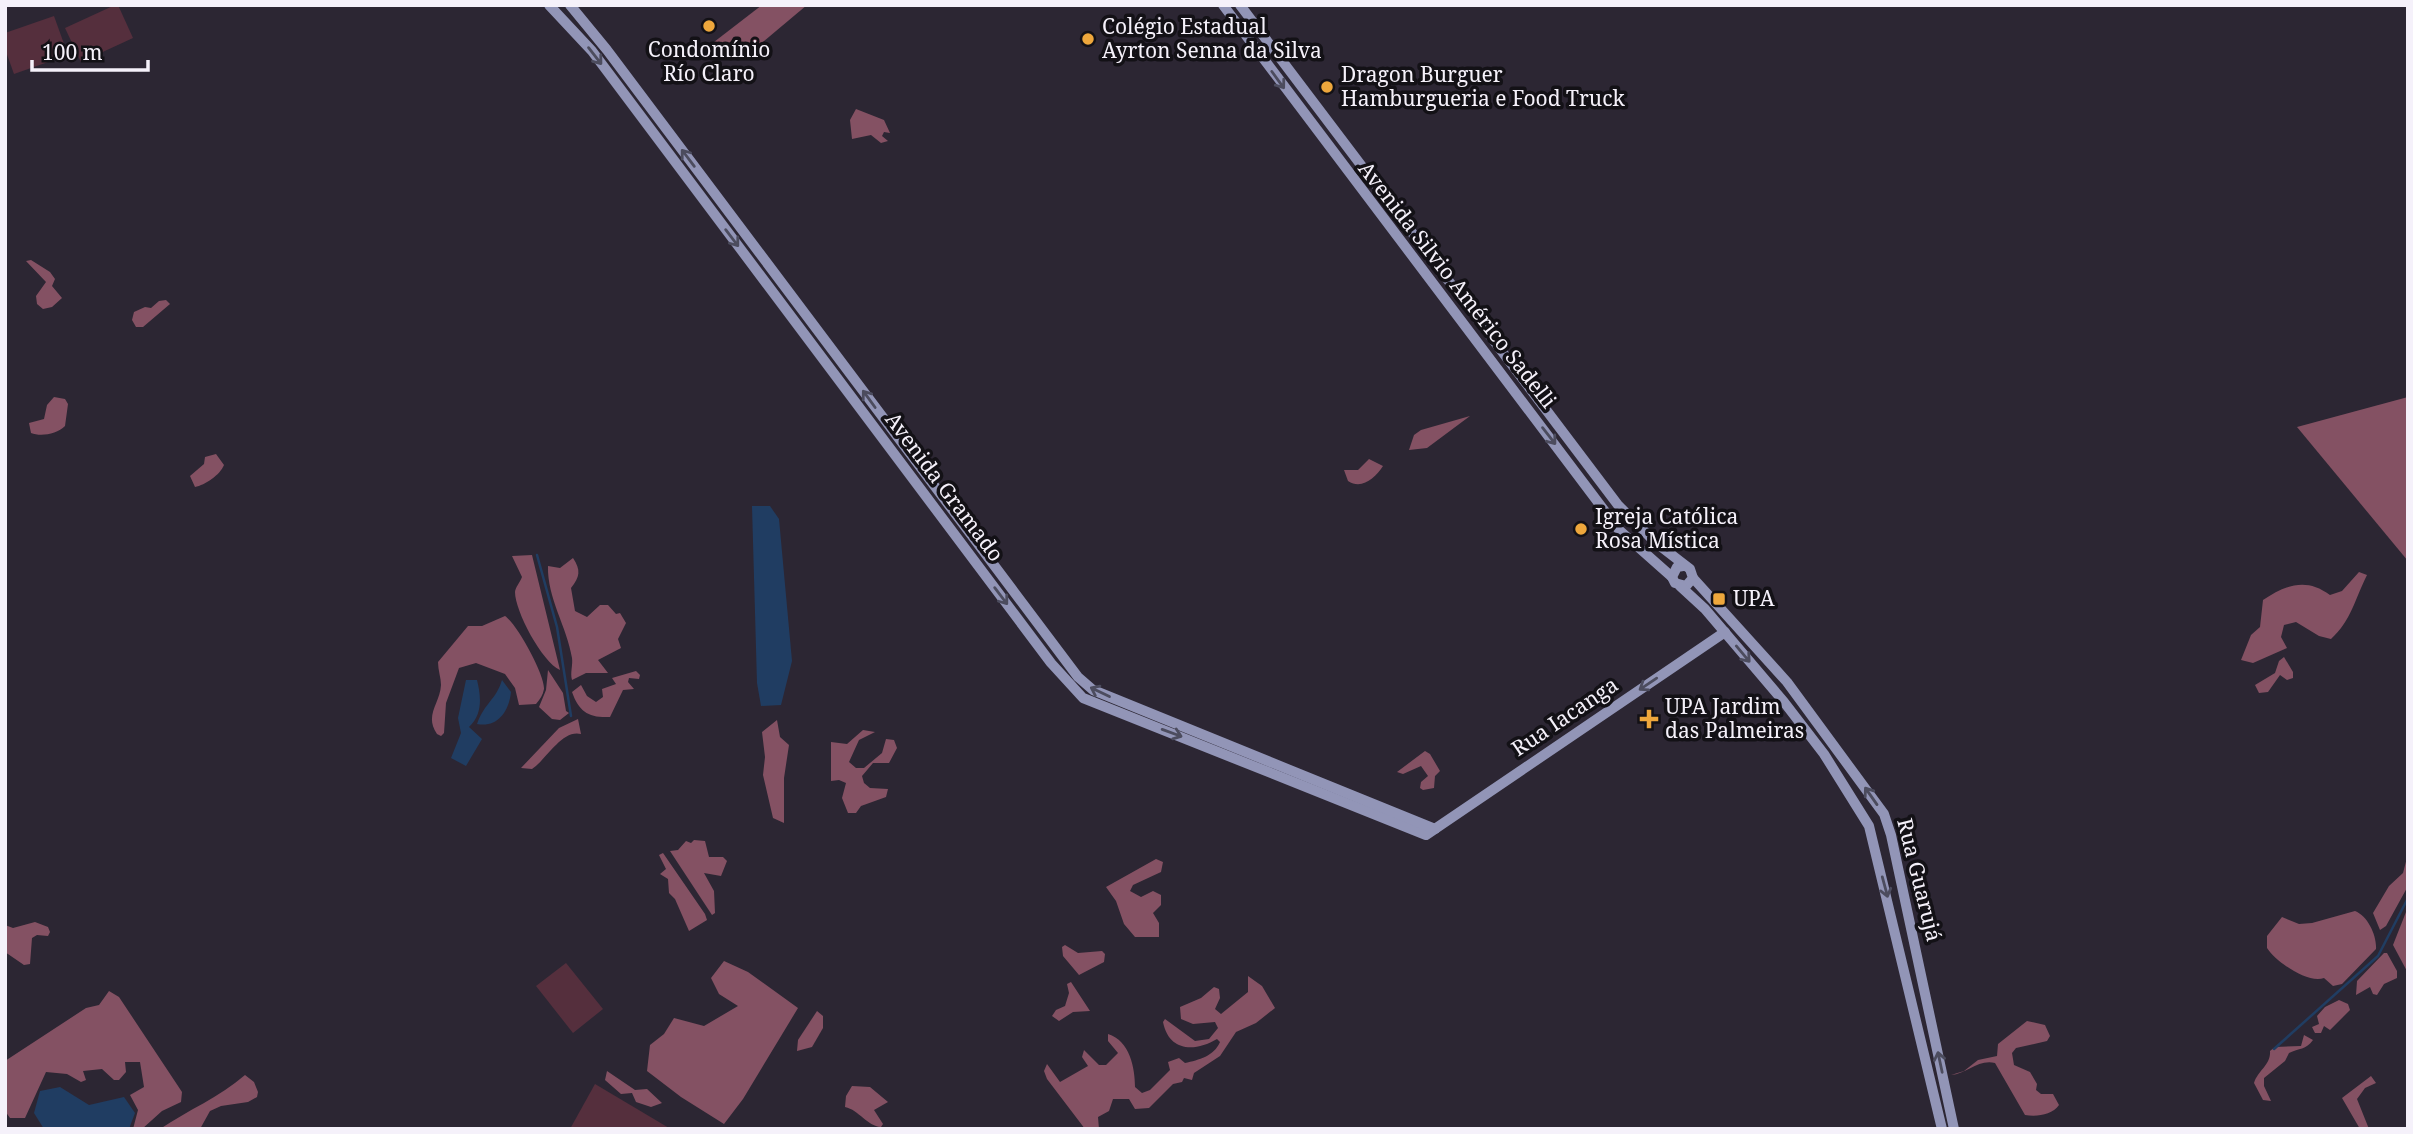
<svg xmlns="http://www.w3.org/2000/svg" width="2413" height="1134" font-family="'Noto Serif',serif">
<rect width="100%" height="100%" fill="#2c2633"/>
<!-- green -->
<g fill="#552f3d">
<path d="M 115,5 L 118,5 L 133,38 L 81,62 L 65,28 Z"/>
<path d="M 54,16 L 68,55 L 14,74 L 5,49 L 5,33 Z"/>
<path d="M 566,963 L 603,1009 L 573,1033 L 536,986 Z"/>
<path d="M 595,1084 L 669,1128 L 668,1129 L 570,1129 Z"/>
</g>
<!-- forest -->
<g fill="#845163">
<path d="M 762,5 L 807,5 L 757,47 L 714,42 Z"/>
<path d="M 856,109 L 884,120 L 890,133 L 884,132 L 882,136 L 888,141 L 881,143 L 871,135 L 852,139 L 850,120 Z"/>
<path d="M 31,260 L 50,272 L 55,279 L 52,286 L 62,298 L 52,307 L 43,309 L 37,304 L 36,296 L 46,282 L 26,261 Z"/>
<path d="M 166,300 L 170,304 L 143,327 L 136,327 L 132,320 L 134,312 L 145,307 L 151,308 L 159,301 Z"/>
<path d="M 54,397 L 65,399 L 68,404 L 65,426 C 57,434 41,437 31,433 L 29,423 L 44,419 L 47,405 Z"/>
<path d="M 2408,397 L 2408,561 L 2297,427 Z"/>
<path d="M 1470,416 L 1427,448 L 1409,450 L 1414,435 L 1421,430 Z"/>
<path d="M 216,454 L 224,465 C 220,475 205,485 195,487 L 190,476 L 204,464 L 205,457 Z"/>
<path d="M 1369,459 L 1383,466 C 1375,478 1362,490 1348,481 L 1344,470 L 1358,470 Z"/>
<path d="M 532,555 L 560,670 C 542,662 515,611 515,592 C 515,588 520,582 522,577 L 512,556 Z"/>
<path d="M 573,558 C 581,570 580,577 571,588 L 575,611 L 587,617 L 600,605 L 608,605 L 616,614 L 620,613 L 626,623 L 618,639 L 621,648 L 598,660 L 608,673 L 586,673 L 572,680 C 570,673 573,665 572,658 C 567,627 547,598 548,566 L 560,568 Z"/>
<path d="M 2359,572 L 2367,575 C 2355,599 2351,621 2331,639 L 2319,636 L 2296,622 L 2284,625 L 2281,637 L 2287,648 L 2253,663 L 2241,660 L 2251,635 L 2260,627 L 2263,600 C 2286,585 2306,577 2330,595 L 2342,591 Z"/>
<path d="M 505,616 C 517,624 545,675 544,689 C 543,695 540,699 536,704 L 519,705 L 515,688 L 505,674 L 476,663 L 459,668 L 446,703 L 444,733 L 441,736 L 437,734 C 424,715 440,704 441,685 C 441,678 438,670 438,662 L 468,626 L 482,626 Z"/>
<path d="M 2284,657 L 2293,672 L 2293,678 L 2287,680 L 2280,675 L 2268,692 L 2259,693 L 2255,685 L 2275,673 L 2279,661 Z"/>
<path d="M 548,670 L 563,693 L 566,711 L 569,713 L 560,720 L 552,719 L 539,707 L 546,690 Z"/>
<path d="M 636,671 L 640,675 L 639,679 L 629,678 L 628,682 L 634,689 L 623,690 L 610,717 C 589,718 579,712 572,692 L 581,685 L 587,696 L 596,702 L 603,697 L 602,689 L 616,684 L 612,678 Z"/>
<path d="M 578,719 L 581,734 C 562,729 546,760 532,769 L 521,768 L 559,728 Z"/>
<path d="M 777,720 L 780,737 L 789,745 L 784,778 L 784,823 L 773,818 L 763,775 L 765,757 L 762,732 Z"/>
<path d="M 863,730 L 875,732 L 859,740 L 849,762 L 856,768 L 864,768 L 882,753 L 886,739 L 894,740 L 897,748 L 889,763 L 873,763 L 862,776 L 864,783 L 870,788 L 888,789 L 886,797 L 861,806 L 856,813 L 848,813 L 842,798 L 846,783 L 839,780 L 831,781 L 831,742 L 847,744 Z"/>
<path d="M 1425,751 L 1430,754 L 1440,771 L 1435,776 L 1434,788 L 1423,790 L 1420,788 L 1421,782 L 1428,776 L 1421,766 L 1403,774 L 1397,772 Z"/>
<path d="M 694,840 L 705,841 L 709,857 L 723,857 L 727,861 L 721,876 L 704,873 L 714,891 L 715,913 L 712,915 L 670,851 L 678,850 L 686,841 L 691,843 Z"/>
<path d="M 663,853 L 705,914 L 707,920 L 689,931 L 675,899 L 669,893 L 668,879 L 660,874 L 666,869 L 659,855 Z"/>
<path d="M 2408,854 L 2408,886 L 2386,926 L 2380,930 L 2373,913 L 2389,886 L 2403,873 Z"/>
<path d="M 1156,859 L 1163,862 L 1161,872 L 1133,885 L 1130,891 L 1141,897 L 1153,891 L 1161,895 L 1161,905 L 1153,913 L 1159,923 L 1159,937 L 1135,937 L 1124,924 L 1116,901 L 1106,887 Z"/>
<path d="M 2408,907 L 2408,973 L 2393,945 Z"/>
<path d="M 2355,911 C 2368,916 2377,936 2376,949 L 2342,984 L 2333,986 L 2324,978 C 2308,984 2276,962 2267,948 L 2267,936 L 2282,917 L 2299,924 L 2312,923 Z"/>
<path d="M 35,922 L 48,927 L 50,932 L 48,936 L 37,935 L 32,938 L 30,964 L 24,965 L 5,952 L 5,925 L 13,928 Z"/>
<path d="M 1065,945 L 1078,953 L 1102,951 L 1105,954 L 1104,962 L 1079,975 L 1063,956 L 1062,947 Z"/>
<path d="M 2384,953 L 2387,953 L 2397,971 L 2397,978 L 2384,984 L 2377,995 L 2373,994 L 2370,987 L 2356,995 L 2357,981 Z"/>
<path d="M 724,961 L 748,972 L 798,1008 L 743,1099 L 724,1124 L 681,1097 L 647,1071 L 650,1045 L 664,1034 L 674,1018 L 704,1026 L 738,1006 L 719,994 L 711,978 Z"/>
<path d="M 1248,976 L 1262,986 L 1275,1008 L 1256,1023 L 1236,1032 L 1220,1056 L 1194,1073 L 1192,1080 L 1184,1078 L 1182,1082 L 1173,1084 L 1149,1108 L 1135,1109 L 1129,1099 L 1113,1099 L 1109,1111 L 1098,1117 L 1099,1129 L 1085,1129 L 1047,1079 L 1044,1071 L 1047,1064 L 1060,1082 L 1088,1066 L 1082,1057 L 1084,1050 L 1099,1065 L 1106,1065 L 1118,1053 L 1108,1041 L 1108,1034 C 1130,1041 1135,1068 1135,1087 L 1142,1093 L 1150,1090 L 1170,1070 L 1168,1062 L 1179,1058 L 1185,1063 C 1199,1060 1214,1056 1220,1042 L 1217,1039 C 1195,1052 1169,1052 1163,1022 L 1165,1019 L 1195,1041 L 1209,1039 L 1218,1028 L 1215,1022 L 1193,1024 L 1181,1019 L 1180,1007 L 1201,998 L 1214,987 L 1219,989 L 1220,998 L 1215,1009 L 1221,1014 L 1248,992 Z"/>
<path d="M 1071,982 L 1090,1011 L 1073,1012 L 1059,1021 L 1052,1016 L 1056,1010 L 1065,1006 L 1069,993 L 1067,984 Z"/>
<path d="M 109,991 L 119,997 L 182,1092 L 181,1102 L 162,1111 L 142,1129 L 133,1129 L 138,1110 L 130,1095 L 144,1087 L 140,1062 L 125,1062 L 126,1072 L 119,1080 L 114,1080 L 102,1069 L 83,1071 L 86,1080 L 81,1082 L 67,1074 L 46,1072 L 25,1118 L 10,1118 L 5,1111 L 5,1061 L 86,1008 L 99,1005 Z"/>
<path d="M 2339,1000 L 2348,1004 L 2350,1010 L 2330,1030 L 2324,1026 L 2321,1033 L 2315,1033 L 2312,1027 L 2319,1024 L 2317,1016 L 2325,1007 Z"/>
<path d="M 817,1011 L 823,1016 L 823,1028 L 812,1047 L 797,1051 L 798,1040 Z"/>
<path d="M 2027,1021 L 2045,1025 L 2050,1036 L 2047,1041 L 2016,1048 L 2012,1053 L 2014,1065 L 2030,1072 L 2037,1084 L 2036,1090 L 2041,1094 L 2053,1094 L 2059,1105 C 2052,1115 2037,1117 2025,1115 L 1995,1063 C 1978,1059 1967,1074 1951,1075 L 1964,1071 L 1978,1060 L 1997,1056 L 1998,1044 Z"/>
<path d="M 2304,1035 L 2313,1040 C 2306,1050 2299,1048 2289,1053 L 2285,1061 L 2264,1078 L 2264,1086 L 2271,1101 L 2263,1100 L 2254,1083 C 2258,1070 2271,1065 2270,1051 L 2275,1047 L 2301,1046 Z"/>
<path d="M 607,1071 L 635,1090 L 647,1089 L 662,1103 L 651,1107 L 636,1102 L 632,1093 L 621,1094 L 605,1080 Z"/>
<path d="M 245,1075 L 254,1082 L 258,1092 L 257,1097 L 248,1102 L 221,1106 L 210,1111 L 200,1129 L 160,1129 C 188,1110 220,1097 245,1075 Z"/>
<path d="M 2371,1076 L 2376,1083 L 2365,1088 L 2357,1099 L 2369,1129 L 2360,1129 L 2342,1098 Z"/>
<path d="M 852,1086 L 870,1087 L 888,1102 L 874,1110 L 883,1124 L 881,1127 C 867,1126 859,1110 845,1107 L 846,1096 Z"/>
</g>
<!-- water -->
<g fill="#203d62">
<path d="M 752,506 L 770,506 L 779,519 L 792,661 L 781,705 L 761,706 L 757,683 Z"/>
<path d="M 466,680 L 477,680 C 481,696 483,714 469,727 L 482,739 L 466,766 L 451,758 L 461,733 L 458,718 Z"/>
<path d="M 502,680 L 511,692 C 509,711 498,728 477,724 C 485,702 496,700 502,680 Z"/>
<path d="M 60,1087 L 89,1105 L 124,1097 L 135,1113 L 129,1129 L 44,1129 L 34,1113 L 40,1091 Z"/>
</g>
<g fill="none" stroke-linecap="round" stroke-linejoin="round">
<!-- stream -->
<g stroke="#203d62" stroke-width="2.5">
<path d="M 537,555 L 557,627 L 571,716"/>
<path d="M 2274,1049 L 2378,956 L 2408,898"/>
</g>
<!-- secondary -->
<g stroke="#9295b7" stroke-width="10">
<path d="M 549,5 L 592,51 L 1051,663 L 1083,698 L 1426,835 L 1725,632"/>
<path d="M 570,5 L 607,50 L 1078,677 L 1093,690 L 1435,829"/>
<path d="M 1223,5 L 1619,530 L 1672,577"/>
<path d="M 1240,5 L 1618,505 L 1655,542 L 1690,569 L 1693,578 L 1686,586 L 1675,583 L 1672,577 L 1677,567 L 1683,566"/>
<path d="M 1693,578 L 1787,682 L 1884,814 L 1891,835 L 1954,1129"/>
<path d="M 1680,586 L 1705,609 L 1784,702 L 1824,754 L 1869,826 L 1942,1129"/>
</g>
</g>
<!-- one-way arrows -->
<defs><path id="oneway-shaft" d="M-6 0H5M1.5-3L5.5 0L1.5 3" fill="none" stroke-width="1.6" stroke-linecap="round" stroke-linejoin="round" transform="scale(1.75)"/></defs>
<g stroke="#4c4c5e">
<use href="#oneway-shaft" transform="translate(595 56) rotate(52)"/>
<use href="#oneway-shaft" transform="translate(1278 80) rotate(54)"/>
<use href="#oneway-shaft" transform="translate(688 158) rotate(-127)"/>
<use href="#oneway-shaft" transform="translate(732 238) rotate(53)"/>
<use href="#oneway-shaft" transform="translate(869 399) rotate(-126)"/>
<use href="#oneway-shaft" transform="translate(1549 436) rotate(52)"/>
<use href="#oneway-shaft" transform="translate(1001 596) rotate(53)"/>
<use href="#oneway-shaft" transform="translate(1743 654) rotate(50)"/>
<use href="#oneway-shaft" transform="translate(1648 684) rotate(146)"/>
<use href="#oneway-shaft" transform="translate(1100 692) rotate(-154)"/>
<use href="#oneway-shaft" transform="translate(1172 733) rotate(20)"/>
<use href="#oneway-shaft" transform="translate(1871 796) rotate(-125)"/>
<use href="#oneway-shaft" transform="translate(1885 887) rotate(75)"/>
<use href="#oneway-shaft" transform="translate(1940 1062) rotate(-102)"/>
</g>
<!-- markers -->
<g fill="#eea73c" stroke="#131116" stroke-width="2.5">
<circle cx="709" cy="26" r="7"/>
<circle cx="1088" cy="39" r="7"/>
<circle cx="1327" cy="87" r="7"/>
<circle cx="1581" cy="529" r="7"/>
<rect x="1712" y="592" width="14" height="14" rx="3.5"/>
<path d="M1645.5 708.5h7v7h7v7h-7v7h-7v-7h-7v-7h7z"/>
</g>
<g text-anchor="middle" stroke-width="7" stroke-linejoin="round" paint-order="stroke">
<!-- poi labels -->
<g font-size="21" fill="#f5f1fa" stroke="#131116" text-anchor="start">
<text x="1102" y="34">Colégio Estadual<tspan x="1102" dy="24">Ayrton Senna da Silva</tspan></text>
<text x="709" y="57" text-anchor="middle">Condomínio<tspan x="709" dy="24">Río Claro</tspan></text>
<text x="1341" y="82">Dragon Burguer<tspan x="1341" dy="24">Hamburgueria e Food Truck</tspan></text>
<text x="1595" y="524">Igreja Católica<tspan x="1595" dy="24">Rosa Mística</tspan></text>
<text x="1733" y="606">UPA</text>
<text x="1665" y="714">UPA Jardim<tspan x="1665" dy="24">das Palmeiras</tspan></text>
</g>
<!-- street labels -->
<g font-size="21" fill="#f5f1fa" stroke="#131116">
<text transform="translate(1457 285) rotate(52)" y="7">Avenida Silvio Américo Sadelli</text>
<text transform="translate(944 487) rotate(53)" y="7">Avenida Gramado</text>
<text transform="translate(1565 717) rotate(-34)" y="7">Rua Iacanga</text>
<text transform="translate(1919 880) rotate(76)" y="7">Rua Guarujá</text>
</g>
</g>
<!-- border -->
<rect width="2413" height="1134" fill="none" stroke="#f5f1fa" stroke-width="14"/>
<!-- scale -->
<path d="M32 60v10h116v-10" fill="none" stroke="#f5f1fa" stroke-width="3.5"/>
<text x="42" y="60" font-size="21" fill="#f5f1fa" stroke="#131116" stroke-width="5" paint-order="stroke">100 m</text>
</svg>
